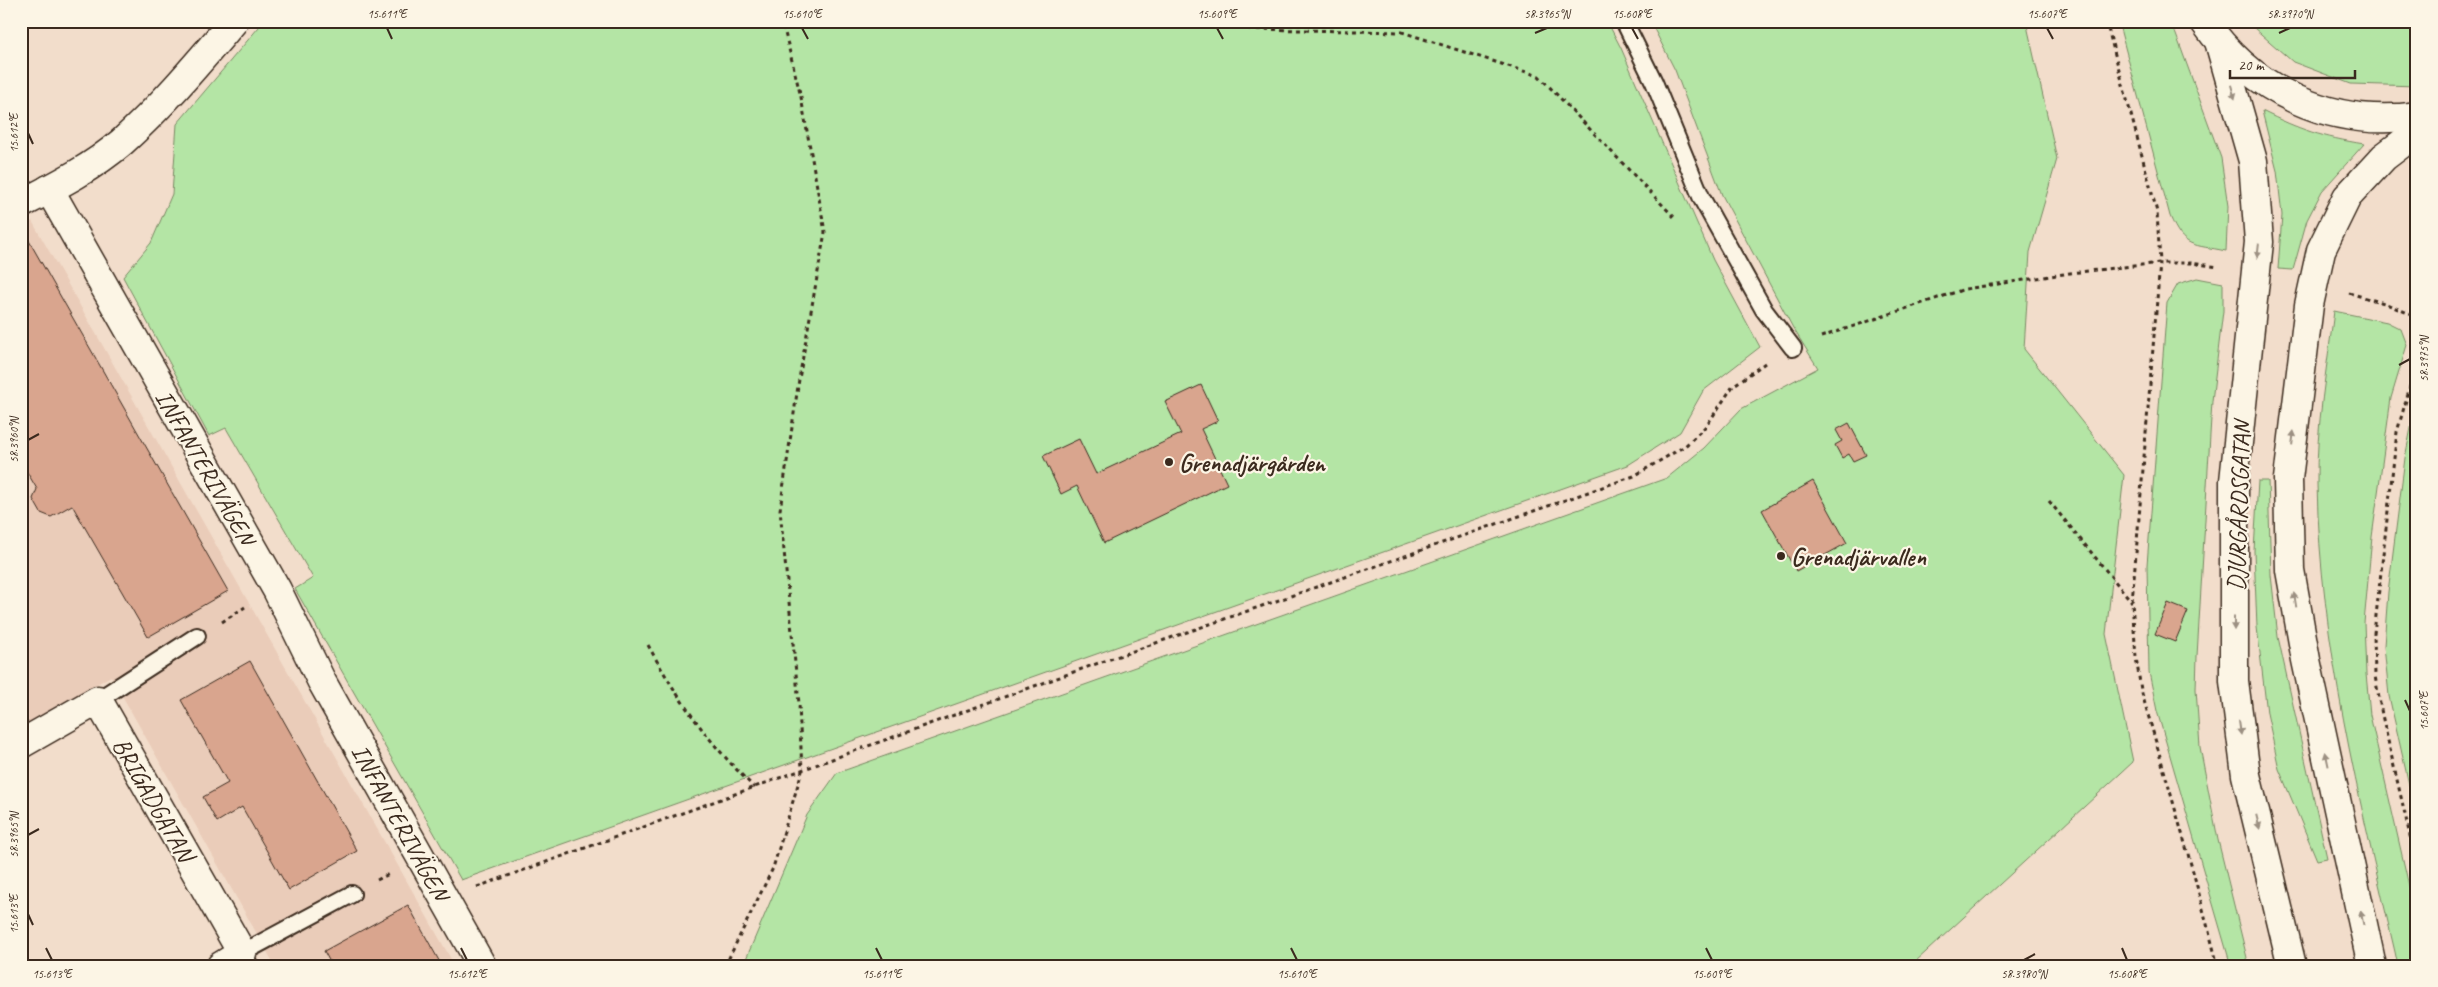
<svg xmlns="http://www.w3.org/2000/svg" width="2438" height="987" font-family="Caveat,sans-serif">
<rect width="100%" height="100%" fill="#f2ddcb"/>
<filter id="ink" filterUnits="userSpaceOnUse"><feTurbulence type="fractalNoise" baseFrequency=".02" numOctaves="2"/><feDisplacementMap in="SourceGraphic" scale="10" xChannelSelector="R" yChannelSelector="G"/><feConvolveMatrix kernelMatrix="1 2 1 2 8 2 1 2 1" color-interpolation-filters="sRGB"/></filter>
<g filter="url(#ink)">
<!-- built -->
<path fill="#eaccb9" d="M 32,221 L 455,966 L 271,966 L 274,964 L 111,676 L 21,727 L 21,227 Z"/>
<!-- green -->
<g fill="#b4e5a5" stroke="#788862">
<path d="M 264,21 L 1607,21 L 1621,48 L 1713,260 L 1760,347 L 1703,391 L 1680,432 L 1628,465 L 461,880 L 295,589 L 313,578 L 226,428 L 209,436 L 123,277 L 151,243 L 172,194 L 177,124 Z"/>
<path d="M 1650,21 L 2026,21 L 2057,159 L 2030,252 L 2024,349 L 2124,475 L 2106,634 L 2133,762 L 1915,962 L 1915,966 L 743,966 L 807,815 L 837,773 L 1667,478 L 1704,448 L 1741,409 L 1818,368 L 1793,328 L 1722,195 L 1675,70 Z"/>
<path d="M 2118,21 L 2171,21 L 2221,158 L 2228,206 L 2226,251 C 2193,244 2184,249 2170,216 Z"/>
<path d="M 2246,21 L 2417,21 L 2417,86 L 2351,84 L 2293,62 Z"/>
<path d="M 2262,111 C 2300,130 2322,137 2364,144 L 2322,191 L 2307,220 L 2293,270 L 2278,269 L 2282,215 L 2277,171 Z"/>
<path d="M 2197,278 L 2223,283 L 2223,311 L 2212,401 L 2197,656 L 2196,689 L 2200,747 L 2218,840 L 2249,966 L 2231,966 L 2157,711 L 2149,672 L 2147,565 L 2167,303 L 2178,284 Z"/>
<path d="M 2334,311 L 2387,322 L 2401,329 L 2407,345 L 2391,398 L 2372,537 L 2364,623 L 2366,674 L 2370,715 L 2417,921 L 2417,966 L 2398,966 L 2395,952 C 2359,798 2320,643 2317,484 C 2316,426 2327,368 2334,311 Z"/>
<path d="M 2417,398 L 2417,820 L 2389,696 L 2384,646 L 2388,592 L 2405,458 Z"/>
<path d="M 2258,481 L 2268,481 L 2271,575 L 2278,637 L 2327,858 L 2317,860 L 2279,769 L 2267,713 L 2257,627 L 2254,551 Z"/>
</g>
<!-- building -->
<g fill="#d9a58e" stroke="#3b2a1e">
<path d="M 28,239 L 228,591 L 148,637 L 72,505 L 51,517 L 41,513 L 33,499 L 37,489 L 21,462 L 21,243 Z"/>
<path d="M 1201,385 L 1218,421 L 1201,429 L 1227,484 L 1104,543 L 1077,486 L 1061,494 L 1043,456 L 1079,439 L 1096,474 L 1181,434 L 1165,402 Z"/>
<path d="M 1849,423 L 1866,455 L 1853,461 L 1849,454 L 1842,458 L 1835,445 L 1842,441 L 1836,430 Z"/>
<path d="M 1813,481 L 1847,543 L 1796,571 L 1762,510 Z"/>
<path d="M 2168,603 L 2188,611 L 2175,642 L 2155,634 Z"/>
<path d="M 250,661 L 357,851 L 289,890 L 242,807 L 217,822 L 203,797 L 228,783 L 181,700 Z"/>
<path d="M 408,905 L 442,966 L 332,966 L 324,951 Z"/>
</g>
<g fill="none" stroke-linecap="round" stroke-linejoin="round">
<!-- service casing -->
<g stroke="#3b2a1e" stroke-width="20">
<g id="service">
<path d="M 1624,21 L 1654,82 L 1702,199 L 1764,310 L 1793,348"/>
<path d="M 98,700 L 197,636"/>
<path d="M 250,966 L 242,953 L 352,894"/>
</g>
</g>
<!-- minor casing -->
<g stroke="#3b2a1e" stroke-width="31">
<g id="minor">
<path d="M 49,189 L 277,590 L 322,682 L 482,966"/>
<path d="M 21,204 C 56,186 92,168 122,142 C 163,105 198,63 234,21"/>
<path d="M 21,744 L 98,700 L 242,953 L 221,966"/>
</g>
</g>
<!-- secondary casing -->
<g stroke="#3b2a1e" stroke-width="31">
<g id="secondary">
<path d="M 2204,21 C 2253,92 2331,128 2417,116"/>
<path d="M 2220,45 L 2253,161 L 2259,242 L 2234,481 L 2234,681 L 2246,775 L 2292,966"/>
<path d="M 2372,966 L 2306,660 L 2290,570 L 2288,479 L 2309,305 L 2321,250 L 2347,197 L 2384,157 L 2417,132"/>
</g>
</g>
<!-- path -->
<g stroke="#3b2a1e" stroke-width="3" stroke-dasharray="4 4" stroke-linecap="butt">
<path d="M 1235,21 L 1250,29 L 1402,32 L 1539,76 L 1675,218"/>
<path d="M 2106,21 L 2157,212 L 2160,263 L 2132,602 L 2136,657 L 2141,690 L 2194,875 L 2218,966"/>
<path d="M 2349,293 L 2384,303 L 2417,317"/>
<path d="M 1821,337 L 1965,289 L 2070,273 L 2160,263 L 2191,263 L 2219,267"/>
<path d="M 2417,362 L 2397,432 L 2374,633 L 2375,676 L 2382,715 L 2417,866"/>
<path d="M 2049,501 L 2132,602"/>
<path d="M 222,622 L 245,607"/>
<path d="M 648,645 C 678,700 710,745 755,788"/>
<path d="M 377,880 L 389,874"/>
<path d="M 477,887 L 1093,665 L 1634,476 L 1685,446 L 1707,425 L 1733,386 L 1765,363"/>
<path d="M 725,966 L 773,868 L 802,771 L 799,704 L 780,510 L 799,379 L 825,232 L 801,97 L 782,21"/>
</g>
<!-- service -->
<use href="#service" stroke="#fcf5e5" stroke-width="16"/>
<!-- minor -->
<use href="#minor" stroke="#fcf5e5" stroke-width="28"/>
<!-- secondary -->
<use href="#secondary" stroke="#fcf5e5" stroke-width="28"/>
</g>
<!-- one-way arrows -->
<defs><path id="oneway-solid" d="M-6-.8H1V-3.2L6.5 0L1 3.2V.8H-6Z" transform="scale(1.25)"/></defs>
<g fill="#9c9082">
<use href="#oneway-solid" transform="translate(2233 92) rotate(74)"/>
<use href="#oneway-solid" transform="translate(2258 251) rotate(96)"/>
<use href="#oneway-solid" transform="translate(2293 438) rotate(-83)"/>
<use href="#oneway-solid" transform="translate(2295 600) rotate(-100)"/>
<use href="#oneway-solid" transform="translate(2234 623) rotate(90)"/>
<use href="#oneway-solid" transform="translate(2240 728) rotate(82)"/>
<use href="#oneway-solid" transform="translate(2327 759) rotate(-102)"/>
<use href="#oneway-solid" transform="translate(2258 822) rotate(76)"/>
<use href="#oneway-solid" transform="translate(2362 918) rotate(-102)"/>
</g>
</g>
<!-- ticks -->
<path fill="none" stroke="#3b2a1e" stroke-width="2" d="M 387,28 L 392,39M 802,28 L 808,39M 1217,28 L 1223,39M 1632,28 L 1638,39M 2047,28 L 2053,39M 1535,33 L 1547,28M 2279,33 L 2290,28M 28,133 L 33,144M 2399,365 L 2410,359M 28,440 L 39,434M 2405,700 L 2410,711M 28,835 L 39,829M 28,914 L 33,925M 46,948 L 52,960M 461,948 L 467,960M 876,948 L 882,960M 1291,948 L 1297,960M 1706,948 L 1712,960M 2122,948 L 2127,960M 2024,960 L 2035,954"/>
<!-- markers -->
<g fill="#3b2a1e" stroke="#fcf5e5" stroke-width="2">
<circle cx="1169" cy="462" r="5"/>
<circle cx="1781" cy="556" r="5"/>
</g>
<g text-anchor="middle" stroke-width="4.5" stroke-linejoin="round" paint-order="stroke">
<!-- poi labels -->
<g font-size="25" font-weight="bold" fill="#3b2a1e" stroke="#fcf5e5" text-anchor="start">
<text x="1179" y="471">Grenadjärgården</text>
<text x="1791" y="565">Grenadjärvallen</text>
</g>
<!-- street labels -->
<g font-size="25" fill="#3b2a1e" stroke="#fcf5e5">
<text transform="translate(206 467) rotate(60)" y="9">INFANTERIVÄGEN</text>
<text transform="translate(2238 506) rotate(-88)" y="9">DJURGÅRDSGATAN</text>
<text transform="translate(154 799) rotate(60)" y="9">BRIGADGATAN</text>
<text transform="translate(401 822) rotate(61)" y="9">INFANTERIVÄGEN</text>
</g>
</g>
<!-- margin -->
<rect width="2438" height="987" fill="none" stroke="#fcf5e5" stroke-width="55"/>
<!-- scale -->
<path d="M2230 70v8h125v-8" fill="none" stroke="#3b2a1e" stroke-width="2.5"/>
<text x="2238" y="70" font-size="15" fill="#3b2a1e" stroke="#fcf5e5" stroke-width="4" paint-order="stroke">20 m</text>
<rect x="28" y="28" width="2382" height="932" fill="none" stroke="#3b2a1e" stroke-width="2"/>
<g font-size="12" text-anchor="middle" fill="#3b2a1e">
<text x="387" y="18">15.611°E</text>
<text x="802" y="18">15.610°E</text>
<text x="1217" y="18">15.609°E</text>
<text x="1547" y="18">58.3965°N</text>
<text x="1632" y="18">15.608°E</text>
<text x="2047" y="18">15.607°E</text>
<text x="2290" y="18">58.3970°N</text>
<text transform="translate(14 133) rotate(-90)" y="4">15.612°E</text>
<text transform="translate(2424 359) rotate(-90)" y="4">58.3975°N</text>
<text transform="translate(14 440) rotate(-90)" y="4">58.3960°N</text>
<text transform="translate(2424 711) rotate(-90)" y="4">15.607°E</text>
<text transform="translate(14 835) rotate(-90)" y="4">58.3965°N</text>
<text transform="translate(14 914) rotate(-90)" y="4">15.613°E</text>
<text x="52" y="978">15.613°E</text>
<text x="467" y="978">15.612°E</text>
<text x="882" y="978">15.611°E</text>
<text x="1297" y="978">15.610°E</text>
<text x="1712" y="978">15.609°E</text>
<text x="2024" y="978">58.3980°N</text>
<text x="2127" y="978">15.608°E</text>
</g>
</svg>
